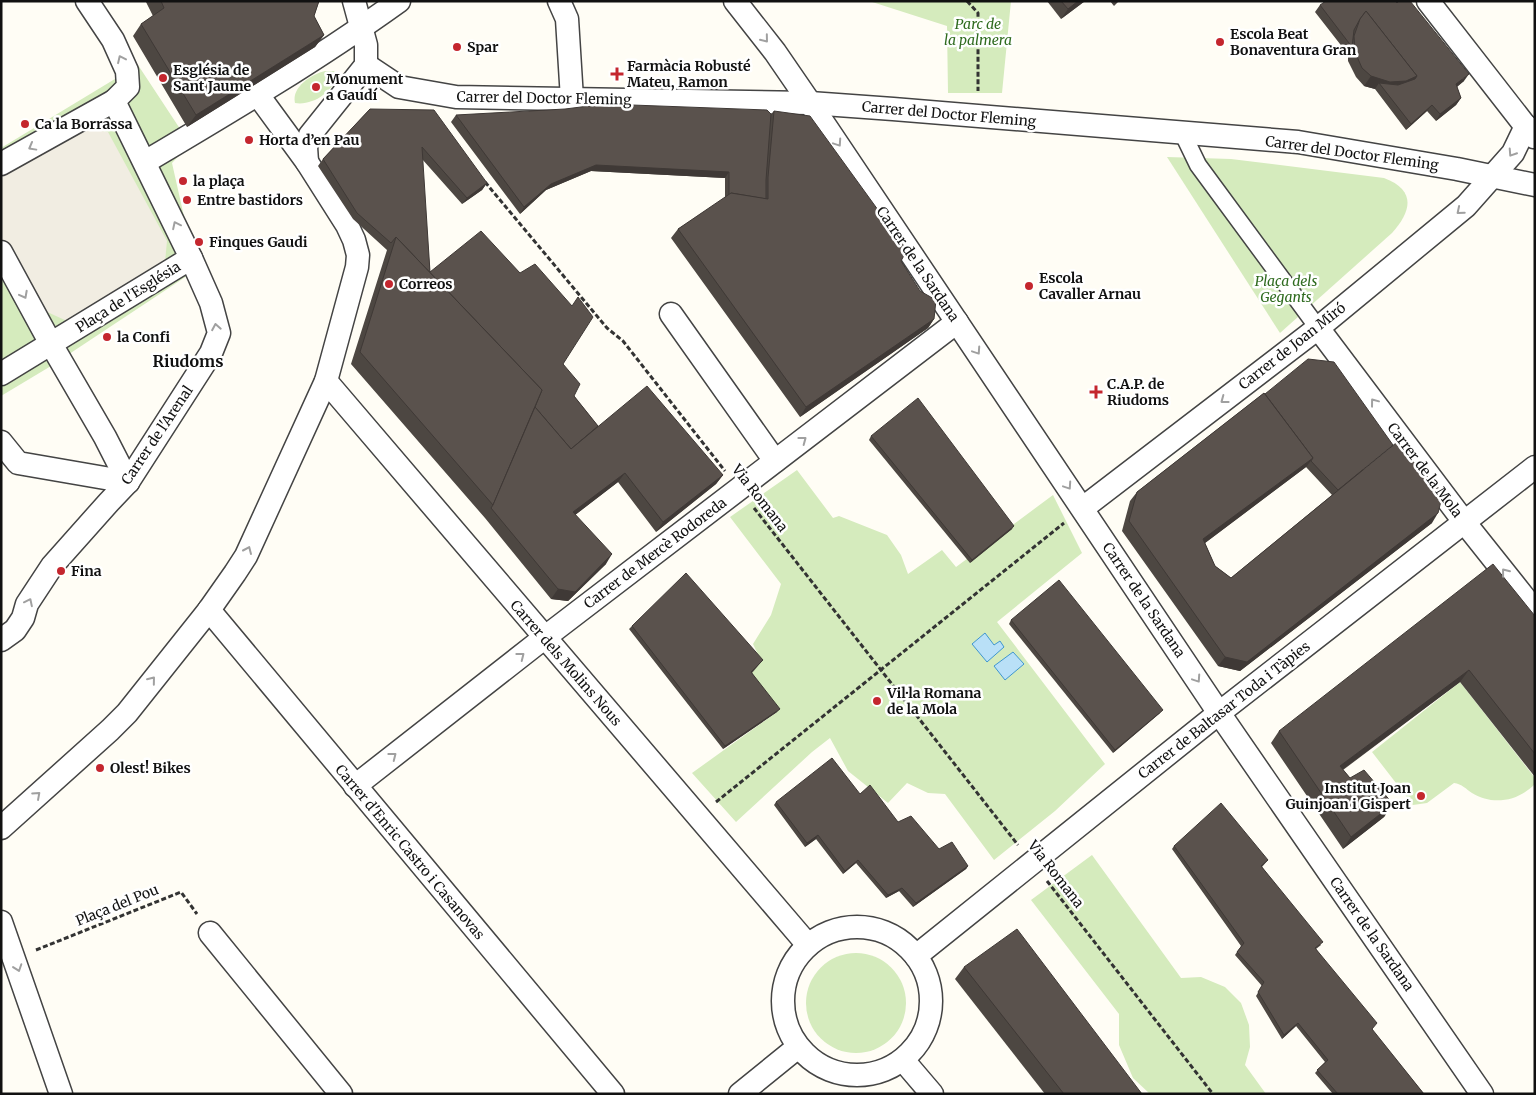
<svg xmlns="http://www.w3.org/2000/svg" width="1536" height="1095" font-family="Merriweather,serif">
<rect width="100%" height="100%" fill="#fffdf5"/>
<!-- green -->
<g fill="#d5ebbd">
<path d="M 869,1 L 1011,1 L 1002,93 L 948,93 L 947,26 Z"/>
<path d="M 138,65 L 190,144 L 172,163 L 196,270 L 51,366 L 1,396 L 1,148 Z"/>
<path d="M 325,71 L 334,71 L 337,74 C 334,92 312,106 295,103 C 291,87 312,74 325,71 Z"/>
<path d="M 1167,157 L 1231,159 L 1384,178 C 1416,190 1412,211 1392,233 L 1280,333 Z"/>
<path d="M 797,470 L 833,518 L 839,516 L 887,535 L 901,555 L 908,574 L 942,550 L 956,567 L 1053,495 L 1082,553 L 997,622 L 1105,764 L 1055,811 L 994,860 L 945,794 L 928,793 L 907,783 L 888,803 L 848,771 L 830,738 L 812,752 L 736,822 L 692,773 L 777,712 L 749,675 L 761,661 L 753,644 L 771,615 L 781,584 L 730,517 Z"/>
<path d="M 1460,682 L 1535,778 L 1535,784 C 1518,801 1493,806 1472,793 C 1466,789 1462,784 1454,783 L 1427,803 L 1413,805 L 1372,752 Z"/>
<path d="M 1092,855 L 1181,978 L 1201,977 L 1225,987 L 1241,1003 L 1249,1025 L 1250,1047 L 1245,1065 L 1266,1094 L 1150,1094 L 1133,1078 L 1119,1045 L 1119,1014 L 1031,900 Z"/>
<circle cx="856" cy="1003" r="50"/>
</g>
<!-- plaza -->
<path fill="#f1ede2" d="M 81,127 L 108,132 L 167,241 L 165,262 L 67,321 L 45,311 L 1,239 L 1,173 Z"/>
<!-- water -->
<g fill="#b9e0f7" stroke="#3f96cf">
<path d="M 985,633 L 994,645 L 1000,641 L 1004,647 L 987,662 L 972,644 Z"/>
<path d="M 1013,652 L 1024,664 L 1005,680 L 994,666 Z"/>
</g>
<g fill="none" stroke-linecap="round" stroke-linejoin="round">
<!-- pedestrian casing -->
<g stroke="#444" stroke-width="19">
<path id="pedestrian" d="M 1183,134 L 1198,165 L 1318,328"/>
</g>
<!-- minor casing -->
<g stroke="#444" stroke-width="25">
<g id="minor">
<path d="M 87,1 L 113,40 L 127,71 L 128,87 L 114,101"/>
<path d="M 559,1 L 567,19 L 572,99"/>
<path d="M 735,1 L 775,52 L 810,103 L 1219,713 L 1482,1094"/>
<path d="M 1428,1 L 1534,137"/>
<path d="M 366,65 L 399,87 L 456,97 L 810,103 L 893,109 L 1298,142 L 1457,169 L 1535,185"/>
<path d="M 145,162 C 231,111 317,60 399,1"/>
<path d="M 307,162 L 306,147 L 310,135 L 366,65 L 366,45 L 354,1"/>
<path d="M 1,164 L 114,101 L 191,258 L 1,374"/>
<path d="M 1,252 L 51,344 L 105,437 L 128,482"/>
<path d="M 671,314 L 775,461"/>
<path d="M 1318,328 L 1465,523 L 1535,611"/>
<path d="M 326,381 L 808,945"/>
<path d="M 1,442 L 18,463 L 128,482"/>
<path d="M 1083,508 L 1318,328 L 1466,206 L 1513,153 L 1526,126"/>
<path d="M 209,610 L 613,1094"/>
<path d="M 1,640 L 15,630 L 23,618 L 27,604 L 52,566 L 109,502 L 128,482 L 211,353 L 219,333 L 211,303 L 191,258"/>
<path d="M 355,786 L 544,638 L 957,322"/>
<path d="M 1,828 L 110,730 L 127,713 L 209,610 L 235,573 L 246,556 L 326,381 L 357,267 L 358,255 L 354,240 L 347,225 L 307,162 L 258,95"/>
<path d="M 1,922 L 61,1094"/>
<circle cx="857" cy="1001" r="74"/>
<path d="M 210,933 L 341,1094"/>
<path d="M 916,956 L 1219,713 L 1535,467"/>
<path d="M 903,1060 L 932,1094"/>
<path d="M 740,1094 L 798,1047"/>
</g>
</g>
<!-- path -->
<g stroke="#333" stroke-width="3" stroke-dasharray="5 2.5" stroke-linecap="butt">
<path d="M 967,1 L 978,13 L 978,91"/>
<path d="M 485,182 L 607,328 L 623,341 L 725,471"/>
<path d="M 754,508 L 1018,845"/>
<path d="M 716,802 L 1064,523"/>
<path d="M 1047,881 L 1213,1094"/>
<path d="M 36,950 L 181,892 L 197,914"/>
</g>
<!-- pedestrian -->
<use href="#pedestrian" stroke="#fff" stroke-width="16"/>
<!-- minor -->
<use href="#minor" stroke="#fff" stroke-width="22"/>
</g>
<!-- wall -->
<g fill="#4d4742" fill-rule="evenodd">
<path d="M 147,1 L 319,1 L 314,16 L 324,35 L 315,47 L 187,127 L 133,36 L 141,24 L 153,16 L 146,2 Z"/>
<path d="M 1047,1 L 1085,1 L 1061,19 Z"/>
<path d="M 1110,1 L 1119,1 L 1114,6 Z"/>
<path d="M 1397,3 L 1464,81 L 1457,87 L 1461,98 L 1456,105 L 1436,121 L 1427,111 L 1406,130 L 1375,89 L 1364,86 L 1356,77 L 1348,61 L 1348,52 L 1347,53 L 1315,12 L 1320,5 Z"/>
<path d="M 370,109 L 487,183 L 482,190 L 462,204 L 422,159 L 430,272 L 563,364 L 574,396 L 598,426 L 723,475 L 716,484 L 656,532 L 618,482 L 575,515 L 606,564 L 568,601 L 551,599 L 485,518 L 351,364 L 387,250 L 353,219 L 318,166 L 323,159 Z"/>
<path d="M 774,111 L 901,261 L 934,319 L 928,328 L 800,417 L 671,238 L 678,229 L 725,198 L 725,178 L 591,171 L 546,190 L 520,214 L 451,122 L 456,115 L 771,114 Z"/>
<path d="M 1264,393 L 1432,523 L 1240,671 L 1218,666 L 1122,531 L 1130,501 L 1137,492 ZM 1306,467 L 1332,495 L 1231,578 L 1215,566 L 1205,543 Z"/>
<path d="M 871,436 L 1012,529 L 970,563 L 869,440 Z"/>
<path d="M 1535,616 L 1535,777 L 1460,682 L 1343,770 L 1350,778 L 1393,804 L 1384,817 L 1343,849 L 1271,743 L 1279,731 Z"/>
<path d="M 1011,620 L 1160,713 L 1113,753 L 1009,624 Z"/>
<path d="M 632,626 L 763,660 L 752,673 L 777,712 L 723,749 L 629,629 Z"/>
<path d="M 860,794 L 898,822 L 939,849 L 968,866 L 966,869 L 913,907 L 899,891 L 886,898 L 856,863 L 843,874 L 816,839 L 805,847 L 774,805 L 776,802 Z"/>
<path d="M 1174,846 L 1268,860 L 1262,867 L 1321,945 L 1316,949 L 1372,1030 L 1424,1094 L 1333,1094 L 1315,1073 L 1325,1062 L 1296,1026 L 1282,1039 L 1256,996 L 1262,986 L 1235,955 L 1241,946 L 1172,849 Z"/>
<path d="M 964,967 L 1142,1094 L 1045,1094 L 955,979 Z"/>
</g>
<!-- shaded-wall -->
<g fill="#3f3936">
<path d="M 1078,1 L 1085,1 L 1061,19 L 1068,9 Z"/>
<path d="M 324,35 L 315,47 L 187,127 L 196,115 Z"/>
<path d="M 1469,74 L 1464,81 L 1451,91 L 1456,84 Z"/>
<path d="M 1371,76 L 1417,76 L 1410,86 L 1379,83 L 1375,89 L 1364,86 Z"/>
<path d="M 1461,98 L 1456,105 L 1436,121 L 1440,114 Z"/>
<path d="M 1432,105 L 1427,111 L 1406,130 L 1411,124 Z"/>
<path d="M 596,165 L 729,172 L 725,178 L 591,171 L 546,190 L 520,214 L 524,207 L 551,184 Z"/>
<path d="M 487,183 L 482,190 L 462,204 L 467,198 Z"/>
<path d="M 934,319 L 928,328 L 800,417 L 806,407 Z"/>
<path d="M 1313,458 L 1306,467 L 1197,549 L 1203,539 Z"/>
<path d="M 625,473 L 618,482 L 566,522 L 573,512 Z"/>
<path d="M 723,475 L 716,484 L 656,532 L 663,522 Z"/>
<path d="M 1438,513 L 1432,523 L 1240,671 L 1218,666 L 1225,657 Z"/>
<path d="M 1014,526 L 1012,529 L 970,563 L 972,560 Z"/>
<path d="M 612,554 L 606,564 L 568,601 L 551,599 L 558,589 Z"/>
<path d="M 1469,670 L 1460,682 L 1331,778 L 1340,766 Z"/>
<path d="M 780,709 L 777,712 L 723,749 L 725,746 Z"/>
<path d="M 1163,710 L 1160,713 L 1113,753 L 1115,750 Z"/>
<path d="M 1393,804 L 1384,817 L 1343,849 L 1351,837 Z"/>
<path d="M 818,835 L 816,839 L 805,847 L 807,843 Z"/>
<path d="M 858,860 L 856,863 L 843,874 L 845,871 Z"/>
<path d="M 968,866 L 966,869 L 913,907 L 916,903 Z"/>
<path d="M 902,888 L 899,891 L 886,898 L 888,895 Z"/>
<path d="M 1298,1023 L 1296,1026 L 1282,1039 L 1284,1035 Z"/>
</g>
<!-- building -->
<g fill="#5a524d" stroke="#3f3936">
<path d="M 161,1 L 319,1 L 314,16 L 324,35 L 196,115 L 141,24 L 164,8 Z"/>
<path d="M 1061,1 L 1078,1 L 1068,9 Z"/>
<path d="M 1326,1 L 1395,1 L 1397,3 L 1399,1 L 1410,1 L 1469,74 L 1456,84 L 1461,98 L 1440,114 L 1432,105 L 1411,124 L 1379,83 L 1398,85 L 1415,79 L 1417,76 L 1366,11 L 1360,19 L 1354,30 L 1352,47 L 1320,5 Z"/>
<path d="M 1366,11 L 1417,76 L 1406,81 L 1390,82 L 1371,76 L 1362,68 L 1355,52 L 1354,36 L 1360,19 Z"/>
<path d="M 605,104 L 767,110 L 771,114 L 766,180 L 766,199 L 731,193 L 729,195 L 729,172 L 596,165 L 551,184 L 524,207 L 456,115 L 565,109 Z"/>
<path d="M 370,109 L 434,110 L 487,183 L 467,198 L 422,147 L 430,272 L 481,231 L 520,273 L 535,264 L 572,306 L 578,297 L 593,317 L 563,364 L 580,384 L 574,396 L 598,426 L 571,449 L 535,407 L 542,390 L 396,237 L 391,243 L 357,213 L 323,159 Z"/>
<path d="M 774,111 L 810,116 L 907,250 L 901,261 L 920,291 L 936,300 L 934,319 L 806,407 L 678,229 L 731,193 L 768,199 L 768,177 Z"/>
<path d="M 396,237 L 542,390 L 493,505 L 360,352 Z"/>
<path d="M 1308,359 L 1334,362 L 1393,445 L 1338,490 L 1311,461 L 1313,458 L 1265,394 Z"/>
<path d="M 647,386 L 723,475 L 663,522 L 625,473 L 573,512 L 612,554 L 575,592 L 558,589 L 491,508 L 493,505 L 535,407 L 571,449 Z"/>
<path d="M 1264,393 L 1313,458 L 1203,539 L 1215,566 L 1231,578 L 1396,443 L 1443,493 L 1438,513 L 1247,662 L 1225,657 L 1129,521 L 1137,492 Z"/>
<path d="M 918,398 L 1014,526 L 972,560 L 871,436 Z"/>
<path d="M 1493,564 L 1535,616 L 1535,754 L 1469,670 L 1340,766 L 1350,778 L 1364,770 L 1393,804 L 1351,837 L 1279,731 Z"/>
<path d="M 686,573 L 763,660 L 751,672 L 780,709 L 725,746 L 632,626 Z"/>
<path d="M 1059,580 L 1163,710 L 1115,750 L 1011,620 Z"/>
<path d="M 832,758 L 860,794 L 870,785 L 898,822 L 911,816 L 939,849 L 952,842 L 968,866 L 916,903 L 902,888 L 888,895 L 858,860 L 845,871 L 818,835 L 807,843 L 776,802 Z"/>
<path d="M 1221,803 L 1268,860 L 1261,866 L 1323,942 L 1315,948 L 1377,1023 L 1372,1029 L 1424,1094 L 1338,1094 L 1317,1070 L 1328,1060 L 1298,1023 L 1284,1035 L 1258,992 L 1264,982 L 1237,952 L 1244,943 L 1174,846 Z"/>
<path d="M 1017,929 L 1142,1094 L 1064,1094 L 964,967 Z"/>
</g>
<!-- one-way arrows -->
<defs><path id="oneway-chevron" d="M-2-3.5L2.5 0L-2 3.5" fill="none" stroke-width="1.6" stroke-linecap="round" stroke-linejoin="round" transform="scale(1.25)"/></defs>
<g stroke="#a0a0a0">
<use href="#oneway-chevron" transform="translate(765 39) rotate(51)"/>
<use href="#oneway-chevron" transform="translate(121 59) rotate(-115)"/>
<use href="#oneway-chevron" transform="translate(838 143) rotate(56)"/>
<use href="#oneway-chevron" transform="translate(32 147) rotate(151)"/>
<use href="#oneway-chevron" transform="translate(1512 153) rotate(123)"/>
<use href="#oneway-chevron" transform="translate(1460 211) rotate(140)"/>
<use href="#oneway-chevron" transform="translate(176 225) rotate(-116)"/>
<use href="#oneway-chevron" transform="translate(24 295) rotate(62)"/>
<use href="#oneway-chevron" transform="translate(216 327) rotate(-100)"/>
<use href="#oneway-chevron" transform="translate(977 351) rotate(56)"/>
<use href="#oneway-chevron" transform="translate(1224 400) rotate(143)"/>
<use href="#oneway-chevron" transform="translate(1374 402) rotate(-127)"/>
<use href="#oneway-chevron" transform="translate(803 440) rotate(-37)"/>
<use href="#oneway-chevron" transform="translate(1068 486) rotate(56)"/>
<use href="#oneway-chevron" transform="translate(248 550) rotate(-66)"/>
<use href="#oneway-chevron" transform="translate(1505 572) rotate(-128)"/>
<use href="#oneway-chevron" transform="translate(29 602) rotate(-64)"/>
<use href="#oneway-chevron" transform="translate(521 656) rotate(-38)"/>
<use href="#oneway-chevron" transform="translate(1197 679) rotate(56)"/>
<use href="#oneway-chevron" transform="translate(152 680) rotate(-51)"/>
<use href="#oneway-chevron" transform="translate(393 756) rotate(-38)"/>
<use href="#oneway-chevron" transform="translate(37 795) rotate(-42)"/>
<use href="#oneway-chevron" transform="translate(18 968) rotate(71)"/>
</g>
<!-- markers -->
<g fill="#c4262e" stroke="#fff" stroke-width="2">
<circle cx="1220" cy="42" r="5"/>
<circle cx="457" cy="47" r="5"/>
<path d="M614.5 66.5h5v5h5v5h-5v5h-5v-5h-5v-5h5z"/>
<circle cx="163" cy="78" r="5"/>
<circle cx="316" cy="87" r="5"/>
<circle cx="25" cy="124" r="5"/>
<circle cx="249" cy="140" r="5"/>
<circle cx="183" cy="181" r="5"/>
<circle cx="187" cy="200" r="5"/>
<circle cx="199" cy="242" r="5"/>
<circle cx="389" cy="284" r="5"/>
<circle cx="1029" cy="286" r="5"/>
<circle cx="107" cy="337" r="5"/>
<path d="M1093.5 384.5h5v5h5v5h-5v5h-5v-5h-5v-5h5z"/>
<circle cx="61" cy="571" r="5"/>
<circle cx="877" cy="701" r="5"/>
<circle cx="100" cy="768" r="5"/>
<circle cx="1421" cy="796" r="5"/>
</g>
<g text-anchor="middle" stroke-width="5" stroke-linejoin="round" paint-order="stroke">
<!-- park labels -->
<g font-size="14" font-style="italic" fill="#2f6b1f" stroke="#fff">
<text x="978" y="29">Parc de<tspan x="978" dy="16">la palmera</tspan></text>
<text x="1286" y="286">Plaça dels<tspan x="1286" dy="16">Gegants</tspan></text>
</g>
<!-- poi labels -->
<g font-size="14" font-weight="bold" fill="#111" stroke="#fff" text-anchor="start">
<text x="1230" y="39">Escola Beat<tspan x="1230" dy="16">Bonaventura Gran</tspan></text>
<text x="467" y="52">Spar</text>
<text x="627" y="71">Farmàcia Robusté<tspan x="627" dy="16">Mateu, Ramon</tspan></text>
<text x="173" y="75">Església de<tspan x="173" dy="16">Sant Jaume</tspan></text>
<text x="326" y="84">Monument<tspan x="326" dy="16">a Gaudí</tspan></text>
<text x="35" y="129">Ca la Borrassa</text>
<text x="259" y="145">Horta d’en Pau</text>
<text x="193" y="186">la plaça</text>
<text x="197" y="205">Entre bastidors</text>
<text x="209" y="247">Finques Gaudi</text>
<text x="1039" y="283">Escola<tspan x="1039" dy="16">Cavaller Arnau</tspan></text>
<text x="399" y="289">Correos</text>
<text x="117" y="342">la Confi</text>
<text x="1107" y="389">C.A.P. de<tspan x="1107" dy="16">Riudoms</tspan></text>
<text x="71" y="576">Fina</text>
<text x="887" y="698">Vil·la Romana<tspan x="887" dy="16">de la Mola</tspan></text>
<text x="110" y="773">Olest! Bikes</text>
<text x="1411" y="793" text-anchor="end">Institut Joan<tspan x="1411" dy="16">Guinjoan i Gispert</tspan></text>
</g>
<!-- street labels -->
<g font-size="14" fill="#111" stroke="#fff">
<text transform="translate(544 98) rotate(1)" y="5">Carrer del Doctor Fleming</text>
<text transform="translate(949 114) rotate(5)" y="5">Carrer del Doctor Fleming</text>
<text transform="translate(1352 153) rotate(8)" y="5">Carrer del Doctor Fleming</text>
<text transform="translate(918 264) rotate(56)" y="5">Carrer de la Sardana</text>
<text transform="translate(128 297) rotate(-32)" y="5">Plaça de l'Església</text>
<text transform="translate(1292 346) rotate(-38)" y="5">Carrer de Joan Miró</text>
<text transform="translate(157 435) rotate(-56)" y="5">Carrer de l'Arenal</text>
<text transform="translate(1425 470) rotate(53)" y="5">Carrer de la Mola</text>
<text transform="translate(760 498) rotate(52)" y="5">Via Romana</text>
<text transform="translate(655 553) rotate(-37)" y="5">Carrer de Mercè Rodoreda</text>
<text transform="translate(1144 600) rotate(56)" y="5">Carrer de la Sardana</text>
<text transform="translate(566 663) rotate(49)" y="5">Carrer dels Molins Nous</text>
<text transform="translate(1224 710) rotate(-38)" y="5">Carrer de Baltasar Toda i Tàpies</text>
<text transform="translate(410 852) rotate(50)" y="5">Carrer d'Enric Castro i Casanovas</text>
<text transform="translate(1056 874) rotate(52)" y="5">Via Romana</text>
<text transform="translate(117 905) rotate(-22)" y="5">Plaça del Pou</text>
<text transform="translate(1372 934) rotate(55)" y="5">Carrer de la Sardana</text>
</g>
<!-- quarter labels -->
<g font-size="16" font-weight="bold" fill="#111" stroke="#fff">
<text x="188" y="367">Riudoms</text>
</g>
</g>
<!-- border -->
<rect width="1536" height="1095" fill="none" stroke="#111111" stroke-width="5"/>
</svg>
